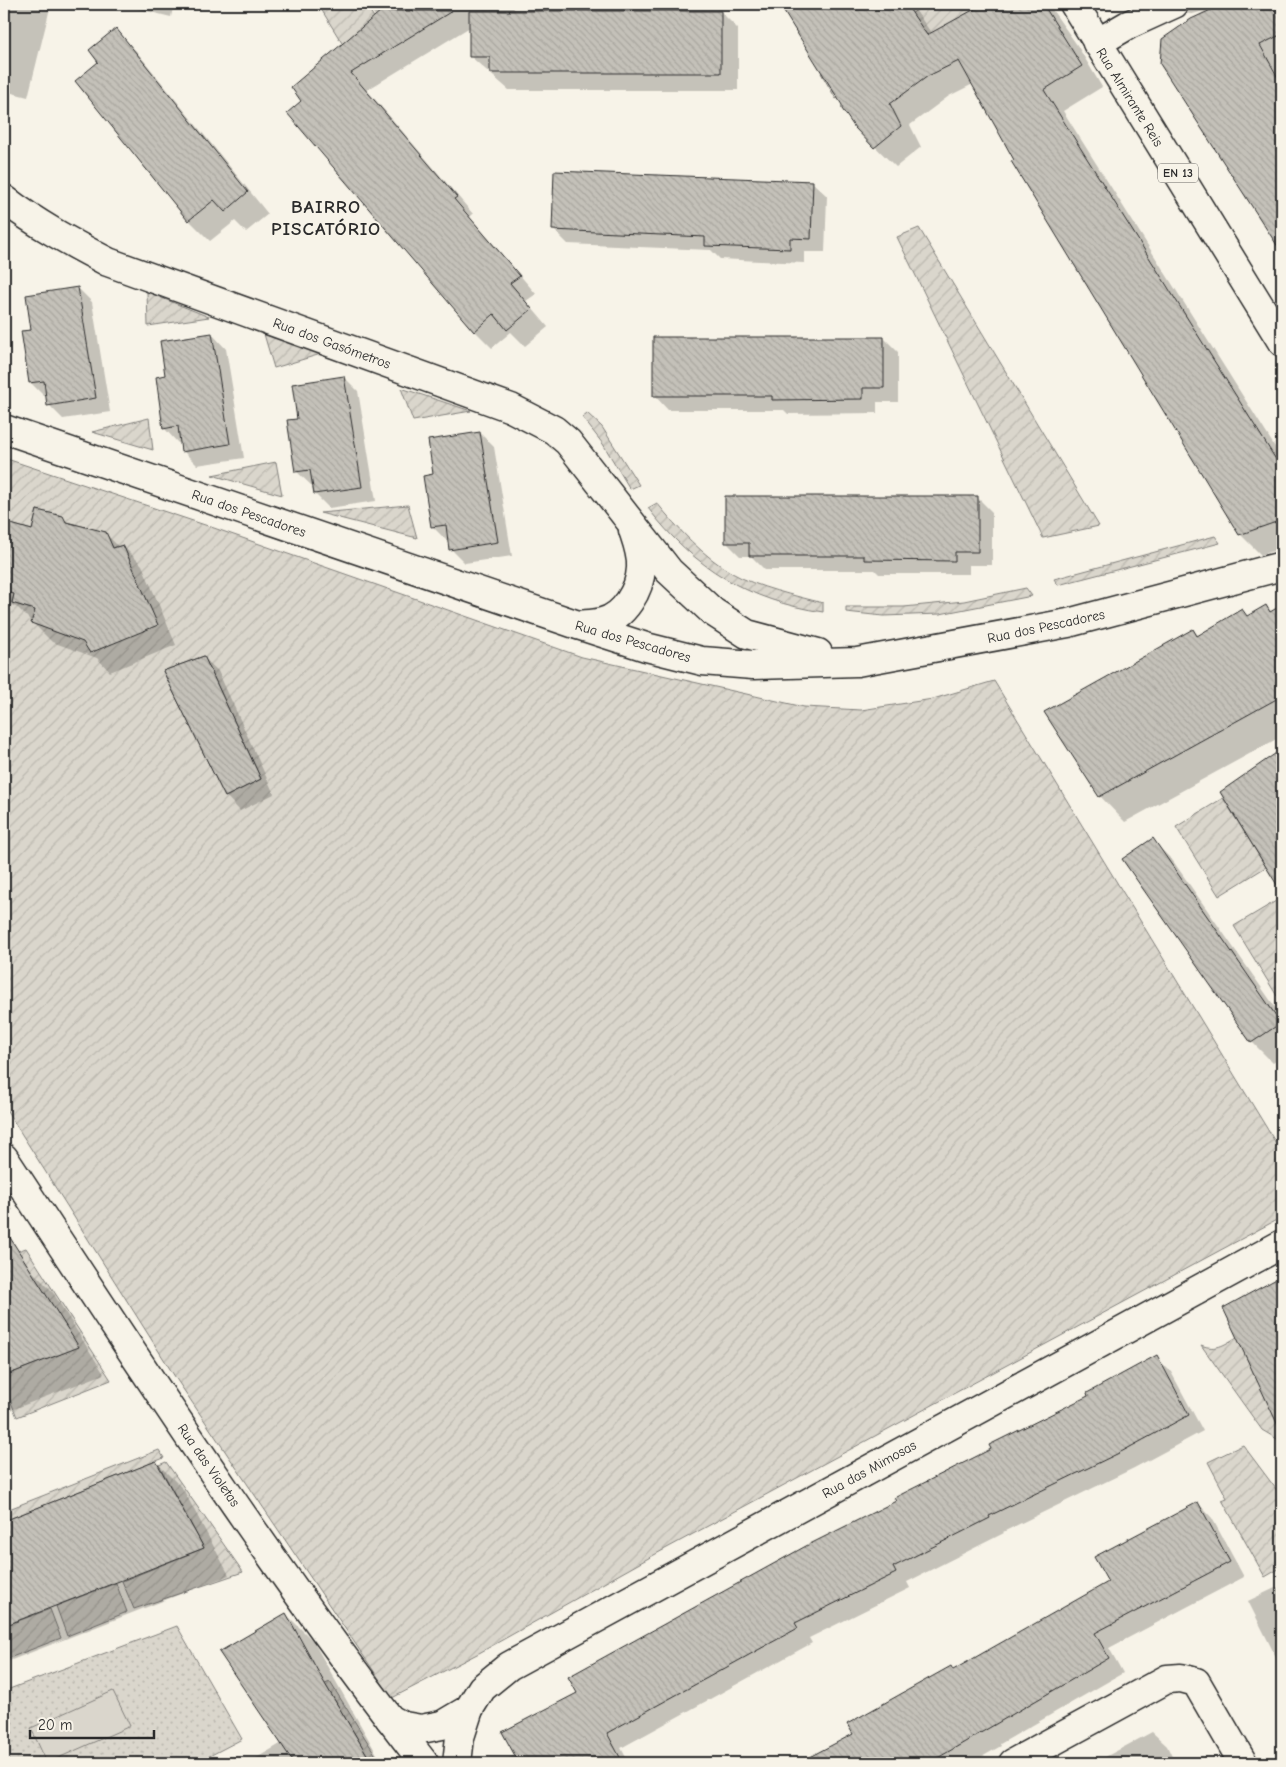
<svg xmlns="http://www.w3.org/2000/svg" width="1286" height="1767" font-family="'Comic Neue',sans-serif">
<defs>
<pattern id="grass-dots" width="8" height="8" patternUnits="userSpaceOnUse" patternTransform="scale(1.25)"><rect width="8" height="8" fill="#dad6cc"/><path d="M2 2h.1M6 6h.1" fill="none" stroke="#bbb8af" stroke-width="1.8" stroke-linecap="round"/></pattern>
<pattern id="garden-furrows" width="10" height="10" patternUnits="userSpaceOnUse" patternTransform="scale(1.25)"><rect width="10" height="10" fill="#dad6cc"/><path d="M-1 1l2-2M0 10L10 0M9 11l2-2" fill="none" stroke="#bbb8af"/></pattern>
<pattern id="building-back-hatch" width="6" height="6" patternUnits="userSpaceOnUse" patternTransform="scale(1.25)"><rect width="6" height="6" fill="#c4c1b9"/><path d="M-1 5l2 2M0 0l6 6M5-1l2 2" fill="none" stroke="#a9a69f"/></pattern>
</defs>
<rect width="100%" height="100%" fill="#f7f3e8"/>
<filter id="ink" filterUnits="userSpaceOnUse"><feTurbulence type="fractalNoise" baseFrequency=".02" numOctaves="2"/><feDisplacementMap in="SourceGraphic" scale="10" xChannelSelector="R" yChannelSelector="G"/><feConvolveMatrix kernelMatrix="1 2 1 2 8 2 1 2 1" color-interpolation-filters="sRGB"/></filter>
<g filter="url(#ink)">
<!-- grass -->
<path fill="url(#grass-dots)" stroke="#82807c" d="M 177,1626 L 242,1739 L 196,1763 L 4,1763 L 4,1691 Z"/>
<!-- garden -->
<g fill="url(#garden-furrows)" stroke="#82807c" fill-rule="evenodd">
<path d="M 318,4 L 366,4 L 380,28 L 345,48 Z"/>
<path d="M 926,4 L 984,4 C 932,32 886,68 836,99 L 821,73 Z"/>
<path d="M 919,228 L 1099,526 L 1043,538 L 897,237 Z"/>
<path d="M 147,292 L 209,317 L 148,326 Z"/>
<path d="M 264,334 L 321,354 L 274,368 Z"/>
<path d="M 401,388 L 471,411 L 413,421 Z"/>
<path d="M 587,413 L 602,427 L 639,485 L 630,489 L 603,444 L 582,417 Z"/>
<path d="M 149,418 L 153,450 L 92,432 Z"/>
<path d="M 4,458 L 211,527 L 582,657 L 804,707 L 861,710 L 933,699 L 994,681 L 1282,1153 L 1282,1217 L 654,1555 L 479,1653 L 392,1698 L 177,1380 L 4,1106 L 4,591 L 14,594 L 12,603 L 35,610 L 32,623 L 70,637 L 157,625 L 123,545 L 113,548 L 107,535 L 95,538 L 93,529 L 66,522 L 62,516 L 37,510 L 32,530 L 7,523 L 4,535 ZM 204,656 L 261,779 L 225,797 L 163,671 Z"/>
<path d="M 276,462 L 282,495 L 212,475 Z"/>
<path d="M 657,503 C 678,529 703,556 732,573 C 756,587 796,596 823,603 L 823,612 C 749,601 694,568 648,508 Z"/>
<path d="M 408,505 L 417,538 L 320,513 Z"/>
<path d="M 1215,536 L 1220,543 L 1058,585 L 1054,579 Z"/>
<path d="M 1026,588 L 1032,596 L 940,614 L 883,616 L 846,612 L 846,607 L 904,607 L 964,601 Z"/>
<path d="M 1223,798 L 1266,867 L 1219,896 L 1176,827 Z"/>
<path d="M 1281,898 L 1282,992 L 1277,996 L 1234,926 Z"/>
<path d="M 26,1248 L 111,1380 L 17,1417 L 4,1385 L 4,1376 L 78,1347 L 25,1263 L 4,1271 L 4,1256 Z"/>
<path d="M 1237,1337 L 1282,1429 L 1282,1442 L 1262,1430 L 1201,1345 C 1216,1351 1224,1345 1237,1337 Z"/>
<path d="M 1243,1445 L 1282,1497 L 1282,1567 L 1265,1577 L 1222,1500 L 1227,1498 L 1208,1462 Z"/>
<path d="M 159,1450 L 164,1458 L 4,1521 L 4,1511 Z"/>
<path d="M 166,1462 L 243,1572 L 134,1609 L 122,1581 L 204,1548 L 159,1465 Z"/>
<path d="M 116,1583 L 127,1612 L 67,1636 L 56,1606 Z"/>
<path d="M 50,1609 L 61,1638 L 4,1660 L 4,1626 Z"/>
<path d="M 330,1682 L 380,1762 L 372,1763 L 325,1684 Z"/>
</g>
<!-- pitch -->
<path fill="#dad6cc" stroke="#82807c" d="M 113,1691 L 130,1726 L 47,1763 L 31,1728 Z"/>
<!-- shadow -->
<g fill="#0003">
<path d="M 4,4 L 51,4 L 28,97 L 4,91 Z"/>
<path d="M 118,4 L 174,4 L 171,17 Z"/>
<path d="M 368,4 L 511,4 L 516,12 L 721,12 L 738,29 L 738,90 L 509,90 L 470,56 L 470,27 L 367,90 L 473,214 L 470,217 L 536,294 L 526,301 L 548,327 L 525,346 L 511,332 L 492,348 L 475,331 L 303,101 L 376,18 Z"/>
<path d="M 815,4 L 911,4 L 932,34 L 986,4 L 1048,4 L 1077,45 L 1102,87 L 1063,111 L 1282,458 L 1282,548 L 1261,555 L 1240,534 L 1016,161 L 973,84 L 949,96 L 910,125 L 921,147 L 896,167 L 856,128 L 838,46 Z"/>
<path d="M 1132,4 L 1282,4 L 1282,254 L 1163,39 L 1205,11 L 1192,14 L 1136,9 Z"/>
<path d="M 115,30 L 136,51 L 268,214 L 246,232 L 235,221 L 210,241 L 189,220 L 100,62 Z"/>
<path d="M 812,182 L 827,196 L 825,252 L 804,252 L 804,263 L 720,259 L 711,250 L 568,244 L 554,230 Z"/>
<path d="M 78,288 L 92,302 L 110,412 L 63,419 L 49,405 L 47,396 L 44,396 L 30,382 L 33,331 Z"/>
<path d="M 212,334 L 226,349 L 244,458 L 197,465 L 183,451 L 181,442 L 178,443 L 164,428 L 167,376 Z"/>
<path d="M 884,338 L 898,352 L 898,402 L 877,402 L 877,413 L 788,414 L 784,410 L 668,410 L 654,395 Z"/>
<path d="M 344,377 L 358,391 L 376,501 L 329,508 L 315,494 L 314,485 L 311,485 L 296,471 L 299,420 Z"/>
<path d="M 480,433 L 494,447 L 512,556 L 465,563 L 451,549 L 449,540 L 446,540 L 432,526 L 435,475 Z"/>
<path d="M 978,498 L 992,512 L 992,565 L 969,565 L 969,574 L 879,574 L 875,570 L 765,570 L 751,556 L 740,556 L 726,542 Z"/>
<path d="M 62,517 L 69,524 L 106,534 L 119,547 L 123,546 L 142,565 L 176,645 L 110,672 L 97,658 L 52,642 L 18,608 L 13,606 L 4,598 L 4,541 L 7,524 L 33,531 Z"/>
<path d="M 1266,606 L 1272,612 L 1282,606 L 1282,736 L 1125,822 L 1100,796 L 1193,630 L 1199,636 L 1242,610 L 1248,617 Z"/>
<path d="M 203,657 L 218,671 L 274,794 L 240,811 L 226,796 Z"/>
<path d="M 1282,751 L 1282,891 L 1221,793 Z"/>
<path d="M 1152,840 L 1173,861 L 1282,1017 L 1282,1073 L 1276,1061 L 1273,1063 L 1252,1042 L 1124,859 Z"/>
<path d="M 4,1196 L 13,1210 L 4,1213 Z"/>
<path d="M 25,1264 L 52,1291 L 104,1374 L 4,1413 L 4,1272 Z"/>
<path d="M 1282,1278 L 1282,1426 L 1225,1308 Z"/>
<path d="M 1156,1357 L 1171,1372 L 1203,1431 L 1134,1468 L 1003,1532 L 1004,1533 L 907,1582 L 910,1588 L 809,1638 L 812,1643 L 621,1748 L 629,1763 L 500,1763 L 516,1754 L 579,1693 L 897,1502 L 1090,1397 Z"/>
<path d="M 156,1462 L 183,1489 L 229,1575 L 4,1663 L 4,1523 Z"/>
<path d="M 1198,1503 L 1212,1518 L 1244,1577 L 1109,1648 L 1123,1673 L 1000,1744 L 1001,1746 L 971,1763 L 801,1763 L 855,1734 L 953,1671 L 1109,1583 Z"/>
<path d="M 1277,1587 L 1282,1593 L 1282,1669 L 1248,1601 Z"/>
<path d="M 286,1614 L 313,1641 L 382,1763 L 248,1763 L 282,1743 Z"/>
<path d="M 1152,1732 L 1167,1746 L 1175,1763 L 1094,1763 Z"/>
</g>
<!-- building -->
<g fill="url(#building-back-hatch)" stroke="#2b2b2b">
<path d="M 779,4 L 906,4 L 927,35 L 984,4 L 1043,4 L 1082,66 L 1044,90 L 1282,469 L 1282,520 L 1239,535 L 1011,161 L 1014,160 L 959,61 L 928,76 L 890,104 L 901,126 L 874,148 L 855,128 L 842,109 L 842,105 Z"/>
<path d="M 1224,4 L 1282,4 L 1282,34 L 1260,45 L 1282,85 L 1282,253 L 1160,64 L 1162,39 L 1191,19 Z"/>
<path d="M 381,11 L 452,11 L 351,73 L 457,197 L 454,199 L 520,276 L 510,283 L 532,309 L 507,330 L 494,314 L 474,332 L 287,113 L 301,101 L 291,87 Z"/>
<path d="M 469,11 L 721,11 L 721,73 L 490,73 L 490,57 L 469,57 Z"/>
<path d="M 116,28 L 248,192 L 225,212 L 214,200 L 188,221 L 75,81 L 98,62 L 89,50 Z"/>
<path d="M 554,171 L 813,181 L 811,239 L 790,238 L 790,249 L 705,246 L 705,237 L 552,230 Z"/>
<path d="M 78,287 L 96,398 L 47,406 L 44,381 L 29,383 L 21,331 L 31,330 L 26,295 Z"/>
<path d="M 212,333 L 230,444 L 181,452 L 178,426 L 163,429 L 156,377 L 165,375 L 160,341 Z"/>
<path d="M 653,337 L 884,337 L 884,388 L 863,388 L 863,399 L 772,400 L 772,396 L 653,396 Z"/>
<path d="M 344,376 L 362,487 L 314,494 L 310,470 L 295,472 L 287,420 L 297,419 L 292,384 Z"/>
<path d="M 480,432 L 498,542 L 449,550 L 446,525 L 431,527 L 423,476 L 433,474 L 428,440 Z"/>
<path d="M 725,496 L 978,496 L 978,552 L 955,552 L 955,561 L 864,560 L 864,556 L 749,556 L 749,543 L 725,543 Z"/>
<path d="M 37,510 L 63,516 L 66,522 L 106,532 L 113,548 L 123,545 L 158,625 L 90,653 L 83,642 L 31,623 L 35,610 L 12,603 L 14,594 L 4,591 L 4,522 L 32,530 Z"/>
<path d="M 1266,605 L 1270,612 L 1282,605 L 1282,696 L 1099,797 L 1044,712 L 1193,629 L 1197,636 L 1242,609 L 1247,616 Z"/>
<path d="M 204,656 L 261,779 L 225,797 L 163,671 Z"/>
<path d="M 1282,749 L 1282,893 L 1220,792 Z"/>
<path d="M 1153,838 L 1281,1023 L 1251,1043 L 1122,859 Z"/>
<path d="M 4,1228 L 79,1347 L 4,1376 Z"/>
<path d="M 1282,1276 L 1282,1434 L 1223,1308 Z"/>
<path d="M 1157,1355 L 1189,1415 L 1119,1453 L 989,1516 L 990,1518 L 893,1567 L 896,1573 L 795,1623 L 798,1628 L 607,1733 L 623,1763 L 519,1763 L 502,1732 L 577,1693 L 568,1677 L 806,1546 L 896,1501 L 894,1498 L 991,1449 L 989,1445 L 1088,1396 L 1087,1393 Z"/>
<path d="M 156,1461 L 204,1548 L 4,1626 L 4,1521 Z"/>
<path d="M 1198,1502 L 1230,1562 L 1095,1633 L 1109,1658 L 929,1763 L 798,1763 L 853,1734 L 847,1724 L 951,1666 L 953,1670 L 1108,1582 L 1094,1557 Z"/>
<path d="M 286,1613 L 325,1684 L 372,1763 L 294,1763 L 219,1652 Z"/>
</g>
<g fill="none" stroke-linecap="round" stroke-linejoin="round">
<!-- street casing -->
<g stroke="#2b2b2b" stroke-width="31">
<g id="street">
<path d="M 1097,43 L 1128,25 L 1174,4"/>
<path d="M 4,199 C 36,224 72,243 108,262 L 511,408 L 554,430 L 568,442 L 669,571 L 713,612 L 747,634 L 818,653"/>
<path d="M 4,429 L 578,625 L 646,647 L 702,661 L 753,665 L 857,662 L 1068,623 L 1282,566"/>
<path d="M 578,625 C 586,624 594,624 602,622 C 624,617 640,590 641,568 C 642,555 637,542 633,530"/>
<path d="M 4,1158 C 139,1363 273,1570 424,1763"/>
<path d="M 390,1719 L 404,1726 L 421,1729 L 442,1725 L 469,1709 L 482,1688 L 509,1666 L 1282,1244"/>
<path d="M 457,1763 L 460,1737 L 469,1709"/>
<path d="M 1013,1763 L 1167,1679 L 1181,1678 L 1196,1682 L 1243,1763"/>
</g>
</g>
<!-- primary casing -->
<g stroke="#2b2b2b" stroke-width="31">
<path id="primary" d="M 1074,4 L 1282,342"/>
</g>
<!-- street -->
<use href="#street" stroke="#f7f3e8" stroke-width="28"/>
<!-- primary -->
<use href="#primary" stroke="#f7f3e8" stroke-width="28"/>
</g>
</g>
<g text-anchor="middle" stroke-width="4" stroke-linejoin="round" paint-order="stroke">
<!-- shield labels -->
<rect fill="#f7f3e8" stroke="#686764" stroke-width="1" x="1158" y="163.5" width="40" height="19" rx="4"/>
<g font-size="12" font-weight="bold" fill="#2b2b2b">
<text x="1178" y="177">EN 13</text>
</g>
<!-- street labels -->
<g font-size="14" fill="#2b2b2b" stroke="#f7f3e8">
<text transform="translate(1130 97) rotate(58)" y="5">Rua Almirante Reis</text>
<text transform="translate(332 343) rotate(20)" y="5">Rua dos Gasómetros</text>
<text transform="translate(249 513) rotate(19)" y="5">Rua dos Pescadores</text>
<text transform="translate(1046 626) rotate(-12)" y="5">Rua dos Pescadores</text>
<text transform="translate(633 641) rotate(16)" y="5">Rua dos Pescadores</text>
<text transform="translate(209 1465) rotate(55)" y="5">Rua das Violetas</text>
<text transform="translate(869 1469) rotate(-29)" y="5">Rua das Mimosas</text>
</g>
<!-- district labels -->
<g font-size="19" font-weight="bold" letter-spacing="1" fill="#2b2b2b" stroke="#f7f3e8">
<text x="326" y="213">BAIRRO<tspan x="326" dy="22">PISCATÓRIO</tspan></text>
</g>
</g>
<!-- margin -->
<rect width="1286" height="1767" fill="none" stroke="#f7f3e8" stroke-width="20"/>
<rect x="10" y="10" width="1266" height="1747" fill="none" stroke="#2b2b2b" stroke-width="2" filter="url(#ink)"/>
<!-- scale -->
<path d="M30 1730v8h124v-8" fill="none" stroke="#2b2b2b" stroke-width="2.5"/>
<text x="38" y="1730" font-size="15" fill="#2b2b2b" stroke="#f7f3e8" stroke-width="4" paint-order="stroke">20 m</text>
</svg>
